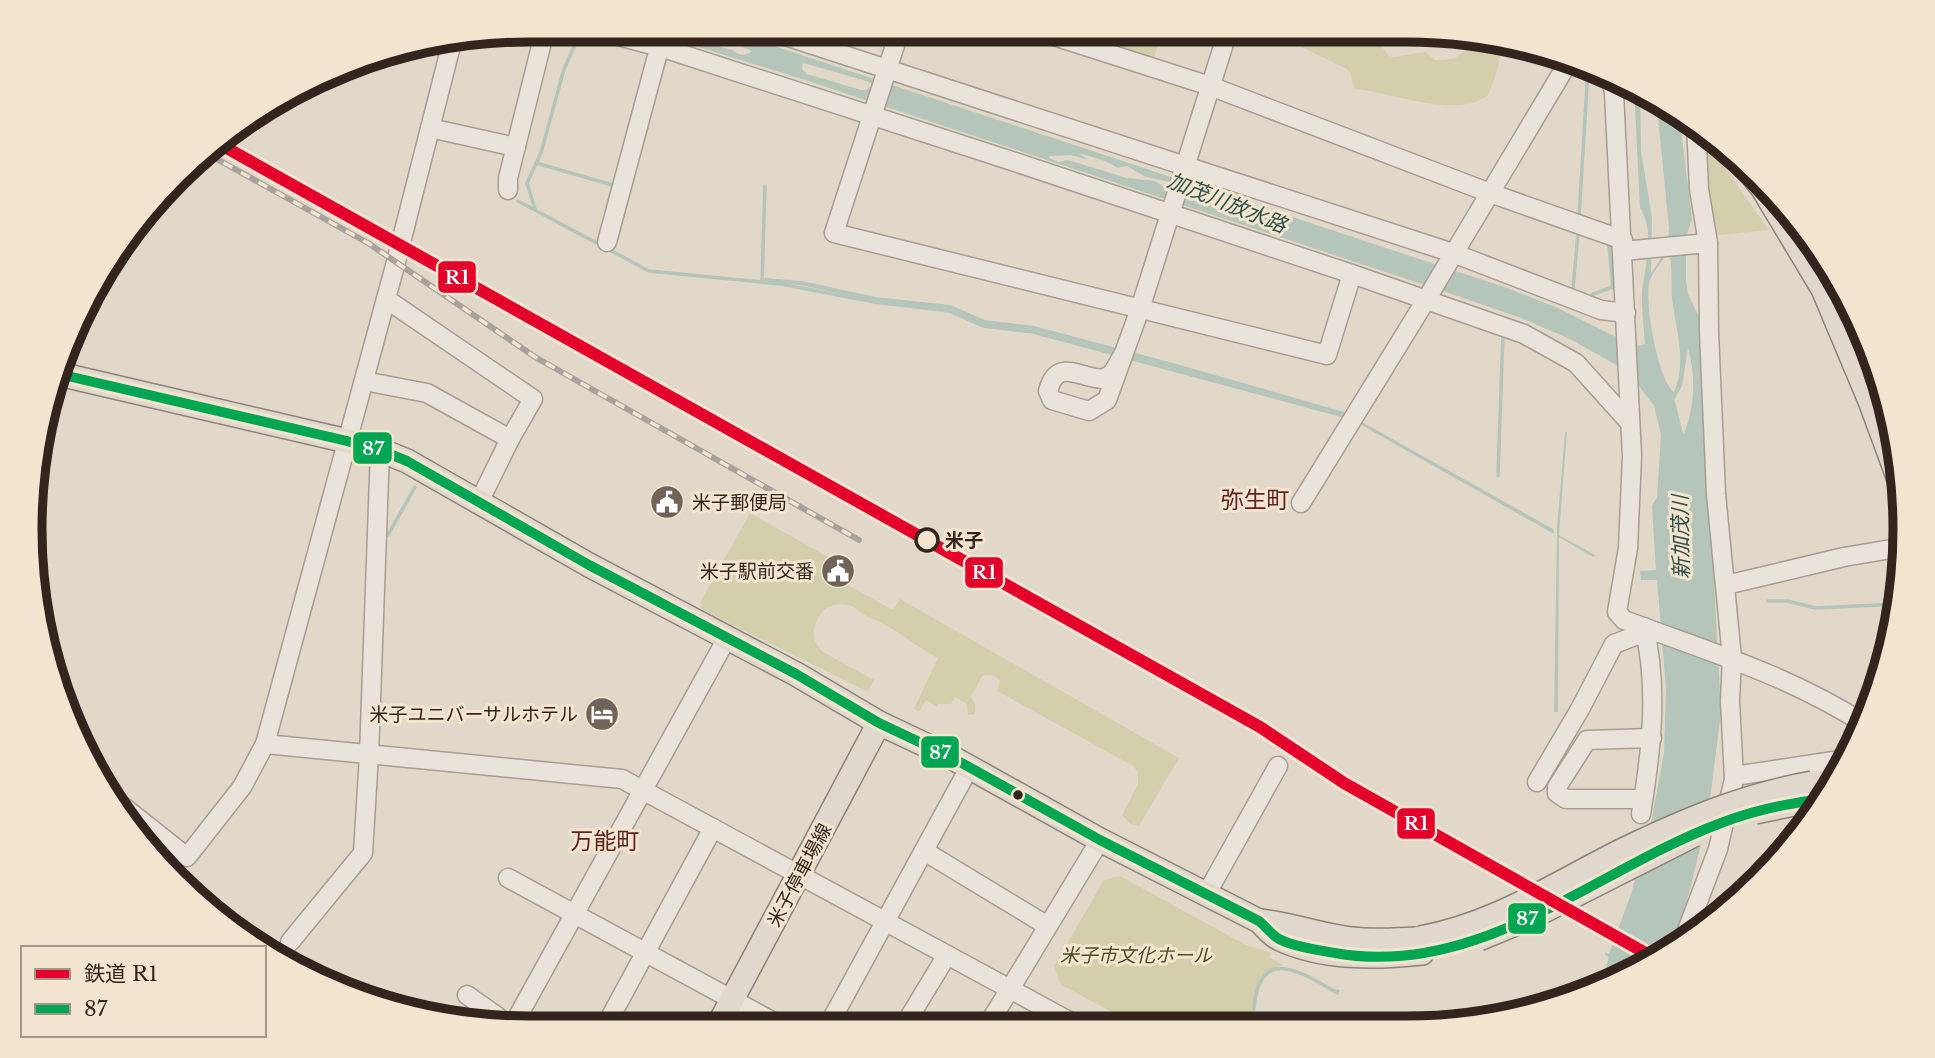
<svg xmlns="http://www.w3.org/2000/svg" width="1935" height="1058" font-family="'Libre Baskerville','Noto Sans JP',serif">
<rect width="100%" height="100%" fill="#e1d8ca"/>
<!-- green -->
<g fill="#d3cfad">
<path d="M 1053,30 L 1162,30 L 1153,62 Z"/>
<path d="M 1287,31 L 1381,31 L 1377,34 L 1377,41 L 1389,56 L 1394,57 L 1425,52 L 1435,60 C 1455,61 1466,56 1469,36 L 1501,41 C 1501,60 1496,78 1488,95 C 1459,120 1390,92 1355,89 L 1350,73 L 1347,69 L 1293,43 L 1286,37 Z"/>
<path d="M 1699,132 L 1769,230 L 1711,236 Z"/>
<path d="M 750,513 L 837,562 L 830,575 L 893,610 L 900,599 L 1179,758 L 1139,826 L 1130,824 L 1122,815 L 1138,784 L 1138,772 L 1133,766 L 997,691 L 1000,681 C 995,675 989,674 982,676 L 971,697 L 975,704 L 975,714 L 968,715 L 967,704 L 955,697 L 951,704 L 938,704 L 937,707 L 926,700 L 919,712 L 914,709 L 938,658 C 916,647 893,626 872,619 C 863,616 857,607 848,605 C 840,603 833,605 826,608 C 813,621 808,638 823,652 L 874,680 L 868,692 L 703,610 L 700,606 L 701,601 Z"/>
<path d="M 1120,876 L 1244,944 L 1271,953 L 1269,957 L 1283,965 C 1251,977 1257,996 1250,1025 L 1136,1025 L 1060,984 L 1054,966 L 1104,880 Z"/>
</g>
<!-- water -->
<g fill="#b5c5b9" fill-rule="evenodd">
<path d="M 644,30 L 680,30 L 676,33 L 678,34 L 732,50 C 738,55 745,57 752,51 L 704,30 L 726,30 L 1507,288 L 1558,308 L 1620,339 L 1634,342 L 1638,346 L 1645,344 C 1644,328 1640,297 1643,283 C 1647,260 1654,229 1640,208 L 1634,87 L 1640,90 L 1641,151 L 1652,218 L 1651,273 C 1662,259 1668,245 1669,228 L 1656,97 L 1679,114 L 1692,219 L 1686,238 L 1686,280 L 1688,294 L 1700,319 L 1721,712 L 1708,816 L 1686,905 L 1672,950 L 1599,989 L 1609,957 L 1605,955 L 1605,953 L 1609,954 L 1631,894 L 1652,818 L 1664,752 L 1666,689 L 1657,580 L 1641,580 L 1640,571 L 1656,570 L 1652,506 L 1657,497 L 1661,435 L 1654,406 L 1638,385 L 1620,367 L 1570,339 L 1521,318 L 1443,291 L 802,79 ZM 803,63 L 863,80 L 871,83 L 871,86 L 866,90 L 861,90 L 807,74 L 802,69 ZM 1079,153 L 1105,161 L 1118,168 L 1127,166 L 1144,176 L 1196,189 L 1221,202 L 1222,205 L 1190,199 L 1154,181 L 1127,178 L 1068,160 L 1059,162 L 1049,158 L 1050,156 L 1071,155 L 1088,160 ZM 1668,251 C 1673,262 1671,285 1672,299 C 1676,329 1687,362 1674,392 C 1658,382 1643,298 1650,280 C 1654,270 1663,261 1668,251 ZM 1688,348 C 1696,376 1695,406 1684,434 C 1681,429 1678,409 1674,400 L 1682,386 Z"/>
<path d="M 764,278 L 802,281 L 875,297 L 950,305 L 985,320 L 1034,326 L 1173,363 L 1344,412 L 1553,529 L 1554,534 L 1342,414 L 1033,330 L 983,325 L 949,309 L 875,301 L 800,285 L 763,281 Z"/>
<path d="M 1565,432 L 1567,432 L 1559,535 L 1595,555 L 1593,557 L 1559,537 L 1558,712 L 1554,712 L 1557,528 Z"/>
</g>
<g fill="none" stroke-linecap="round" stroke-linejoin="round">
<!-- stream -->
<g stroke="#b5c5b9" stroke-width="3.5">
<path d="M 536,163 L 616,186"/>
<path d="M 518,201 L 649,271 L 781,284 L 874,302 L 949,311 L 983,326 L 1033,332 L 1115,354"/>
<path d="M 535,209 L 527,183 L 541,153 L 564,69 L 582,30"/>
<path d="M 1579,217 L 1588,69"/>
<path d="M 762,282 L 765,186"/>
<path d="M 1552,282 L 1584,294"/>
<path d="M 1573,289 L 1578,233"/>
<path d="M 1591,298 L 1593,294 L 1613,287 L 1609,246"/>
<path d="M 1129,358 L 1348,417"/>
<path d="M 1498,476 L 1503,333"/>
<path d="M 388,535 L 415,487"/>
<path d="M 1768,601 L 1787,601 L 1816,608 L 1899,604"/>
<path d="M 1254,1009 C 1259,944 1302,972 1337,993 L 1338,991"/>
</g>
<!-- minor casing -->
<g stroke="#a69d93" stroke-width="21">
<g id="minor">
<path d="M 596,30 L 660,47 L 1012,161 L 1352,274 L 1524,334 L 1576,363 L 1630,423"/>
<path d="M 767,30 L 1453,253 L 1601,310 L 1626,313"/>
<path d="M 900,30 L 834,233 L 1327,355 L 1352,274"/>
<path d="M 1035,30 L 1210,86 L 1490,193 L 1623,240"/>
<path d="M 1611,78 L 1614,93 L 1632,456 L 1628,548 L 1617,612 L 1624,620 C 1707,651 1788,675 1863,723"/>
<path d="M 430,128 L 516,147"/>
<path d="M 508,190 L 508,178 L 545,30"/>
<path d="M 607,242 L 664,30"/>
<path d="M 1623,251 L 1708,243"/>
<path d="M 386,299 L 533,399 L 510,439 L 479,502"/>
<path d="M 1140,309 L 1107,400 L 1089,411 L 1052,400 L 1048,391 C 1057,358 1077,377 1102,379 L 1112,374 L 1124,353 L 1140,309 L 1228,31"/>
<path d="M 364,381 L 427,393 L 510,439"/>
<path d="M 46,410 L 50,392"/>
<path d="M 1301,503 L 1426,300 L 1569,61"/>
<path d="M 1726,585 L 1844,557 L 1903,547"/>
<path d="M 265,744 L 622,779 L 1010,989 L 987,1026"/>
<path d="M 1734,776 L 1847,759"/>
<path d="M 1537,782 L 1580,709 L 1614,644 L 1635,636 L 1646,635"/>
<path d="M 1643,799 L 1566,799 L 1557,793 L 1557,787 L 1587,740 L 1652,738"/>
<path d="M 120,804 L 187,857 L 242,787 L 265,744 L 396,262 L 452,42"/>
<path d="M 1641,814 C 1651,753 1659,688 1644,627"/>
<path d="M 924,851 L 1046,925"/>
<path d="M 508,878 L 781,1026"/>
<path d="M 1207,893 L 1278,766"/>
<path d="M 1688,940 L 1686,933 L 1718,849 L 1734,779 L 1730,701 L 1732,658 L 1716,494 L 1709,332 L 1708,243 L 1699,189 L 1696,125"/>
<path d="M 290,942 L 363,853 L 369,755 L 380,450"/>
<path d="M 467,995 L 512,1027 L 727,638"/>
<path d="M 1076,1025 L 1010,989 L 1100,840"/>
<path d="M 828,1026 L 969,768"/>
<path d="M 904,1026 L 947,955"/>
<path d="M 605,1027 L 713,828"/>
</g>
</g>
<!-- major casing -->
<g stroke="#8b837a" stroke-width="26">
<g id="major">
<path d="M 1738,157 L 1763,189 L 1823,289 L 1870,401 L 1904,493"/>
<path d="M 59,374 L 347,441 L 380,450 L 407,461 L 589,565 L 796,674 L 879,723 L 951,757 L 1100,840 L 1259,921 C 1266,927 1272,936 1280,939 C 1323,959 1376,958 1422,953"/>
<path d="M 1812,783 L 1836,782"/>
<path d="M 1259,921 C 1287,923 1312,933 1339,937 C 1364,942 1390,940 1415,939"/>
<path d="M 718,1026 L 879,723"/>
</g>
</g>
<!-- minor -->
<use href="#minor" stroke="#e9e3db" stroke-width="18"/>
<!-- major -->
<use href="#major" stroke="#e0d8cd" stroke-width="23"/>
<!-- rail casing -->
<g stroke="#a8a29c" stroke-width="6">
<path id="rail" d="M 206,153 L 368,243 L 535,357 L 859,540"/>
</g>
<!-- rail -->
<use href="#rail" stroke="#f3e4cf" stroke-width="3.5" stroke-dasharray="10" stroke-linecap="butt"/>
<!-- major-bridge casing -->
<g stroke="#8b837a" stroke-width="26" stroke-linecap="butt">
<g id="major-bridge">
<path d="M 1755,812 L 1814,800"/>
<path d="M 1420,938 C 1494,925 1555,884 1621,851 C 1683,821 1744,795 1812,783"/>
<path d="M 1479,939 L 1532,917 L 1694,835"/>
</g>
</g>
<!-- major-bridge -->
<use href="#major-bridge" stroke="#e0d8cd" stroke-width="23"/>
<!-- bus-1 casing -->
<g stroke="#f3e4cf" stroke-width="16">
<path id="bus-1" d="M 59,374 L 347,441 L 380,450 L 407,461 L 589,565 L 796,674 L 879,723 L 951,757 L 1100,840 L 1259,921 C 1265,926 1272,935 1279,939 C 1295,947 1317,950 1335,953 C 1479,979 1595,870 1721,823 C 1754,810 1788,803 1824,799"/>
</g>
<!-- bus-1 -->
<use href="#bus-1" stroke="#00a651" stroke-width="10"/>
<!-- rail-1 casing -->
<g stroke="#f3e4cf" stroke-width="18">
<path id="rail-1" d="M 216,142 L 1260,727 L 1344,783 L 1656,959"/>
</g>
<!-- rail-1 -->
<use href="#rail-1" stroke="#e4002b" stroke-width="12"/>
</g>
<!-- icons -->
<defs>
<g id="civic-disc" transform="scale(1.75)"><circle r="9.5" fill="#70645a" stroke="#f3e4cf"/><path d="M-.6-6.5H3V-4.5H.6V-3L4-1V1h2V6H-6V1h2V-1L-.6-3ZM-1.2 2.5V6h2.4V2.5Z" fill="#fff"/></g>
<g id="hotel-disc" transform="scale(1.75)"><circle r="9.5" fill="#70645a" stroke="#f3e4cf"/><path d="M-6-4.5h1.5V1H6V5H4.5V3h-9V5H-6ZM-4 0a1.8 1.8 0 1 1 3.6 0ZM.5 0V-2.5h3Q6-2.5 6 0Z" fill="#fff"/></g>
</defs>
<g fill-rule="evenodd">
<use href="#civic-disc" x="667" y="502"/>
<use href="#civic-disc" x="838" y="571"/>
<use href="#hotel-disc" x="602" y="714"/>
</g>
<!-- markers -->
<circle fill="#f3e4cf" stroke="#33251d" stroke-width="3.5" cx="927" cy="540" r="11"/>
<circle fill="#33251d" stroke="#f3e4cf" stroke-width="2.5" cx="1018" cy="795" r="6"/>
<g text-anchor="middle" stroke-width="6" stroke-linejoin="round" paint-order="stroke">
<!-- poi labels -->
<g font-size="19" fill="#33251d" stroke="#f3e4cf" text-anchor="end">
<text x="692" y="509" text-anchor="start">米子郵便局</text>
<text x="814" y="578">米子駅前交番</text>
<text x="578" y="721">米子ユニバーサルホテル</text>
</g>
<!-- stop labels -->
<g font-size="19" font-weight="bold" fill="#33251d" stroke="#f3e4cf" text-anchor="start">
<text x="945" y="547">米子</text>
</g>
<!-- street labels -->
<g font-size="19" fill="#33251d" stroke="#f3e4cf">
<text transform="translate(799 875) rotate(-62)" y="7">米子停車場線</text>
</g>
<!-- park labels -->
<g font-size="19" font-style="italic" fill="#484e24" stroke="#f3e4cf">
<text x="1136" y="962">米子市文化ホール</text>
</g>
<!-- water labels -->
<g font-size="21" font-style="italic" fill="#2d524b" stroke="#f3e4cf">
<text transform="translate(1227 203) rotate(22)" y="7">加茂川放水路</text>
<text transform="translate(1681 537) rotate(-91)" y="7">新加茂川</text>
</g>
<!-- quarter labels -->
<g font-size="23" fill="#5d241f" stroke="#f3e4cf">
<text x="1255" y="508">弥生町</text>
<text x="605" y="849">万能町</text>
</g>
</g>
<!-- crop -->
<path d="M0 0H1935V1058H0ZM529 42H1406A487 487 0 0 1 1893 529V529A487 487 0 0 1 1406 1016H529A487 487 0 0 1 42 529V529A487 487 0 0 1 529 42Z" fill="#f3e4cf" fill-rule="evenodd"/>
<path fill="none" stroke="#33251d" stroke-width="9" d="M529 42H1406A487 487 0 0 1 1893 529V529A487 487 0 0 1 1406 1016H529A487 487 0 0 1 42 529V529A487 487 0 0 1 529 42Z"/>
<g stroke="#f3e4cf" stroke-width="2.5">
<rect x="437" y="260" width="40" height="34" rx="7" fill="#e4002b"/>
<rect x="352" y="431" width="41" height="34" rx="7" fill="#00a651"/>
<rect x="964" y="556" width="40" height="33" rx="7" fill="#e4002b"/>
<rect x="920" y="735" width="40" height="34" rx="7" fill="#00a651"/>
<rect x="1396" y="807" width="40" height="33" rx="7" fill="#e4002b"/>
<rect x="1507" y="902" width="40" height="33" rx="7" fill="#00a651"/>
</g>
<g font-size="19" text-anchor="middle" font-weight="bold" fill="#fff">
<text x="457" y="284">R1</text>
<text x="373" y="455">87</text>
<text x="984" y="579">R1</text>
<text x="940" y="759">87</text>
<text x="1416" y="830">R1</text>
<text x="1527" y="925">87</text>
</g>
<!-- legend -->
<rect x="21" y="946" width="245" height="91" fill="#f3e4cf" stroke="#a69888" stroke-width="2"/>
<rect x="35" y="969" width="35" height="10" fill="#e4002b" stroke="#a69888" stroke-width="2"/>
<text x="84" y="981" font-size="21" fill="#33251d">鉄道 R1</text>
<rect x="35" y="1004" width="35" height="10" fill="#00a651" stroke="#a69888" stroke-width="2"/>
<text x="84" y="1016" font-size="21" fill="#33251d">87</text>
</svg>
